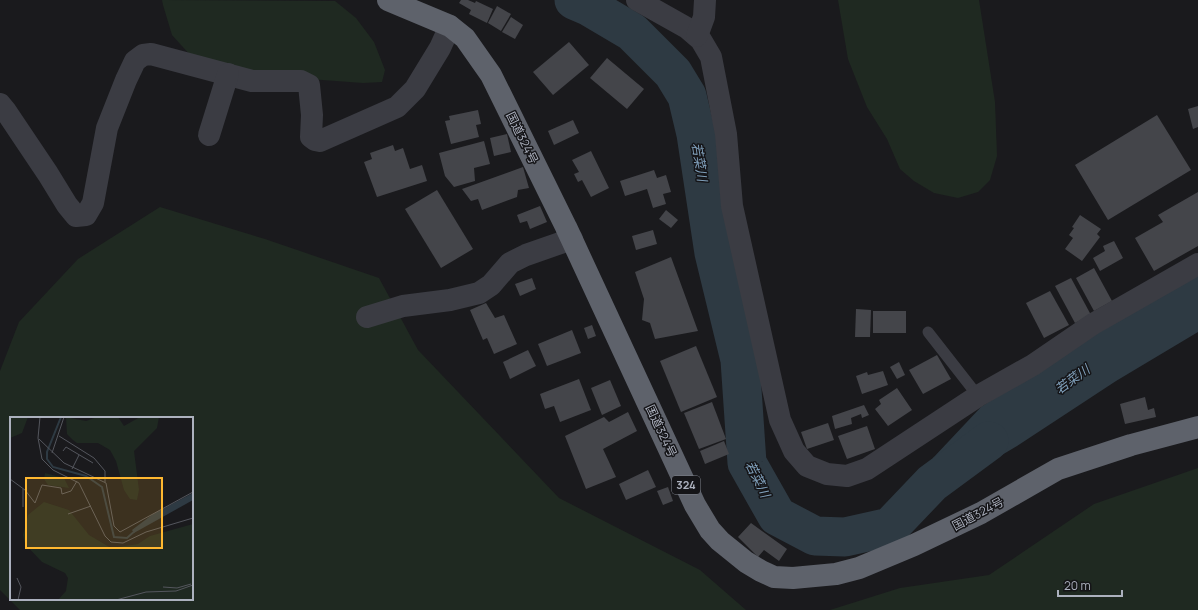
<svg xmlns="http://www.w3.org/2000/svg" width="1198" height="610" font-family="Manrope,'Noto Sans JP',sans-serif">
<rect width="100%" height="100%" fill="#1a1a1d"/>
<!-- green -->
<g fill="#1f2921" fill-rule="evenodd">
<path d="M 162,0 L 335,1 L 356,18 L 374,42 L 385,70 L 382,82 L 363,83 L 309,79 L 230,68 L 191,56 L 172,35 L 163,5 Z"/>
<path d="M 838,0 L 979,0 L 995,102 L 997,156 L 990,180 L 978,192 L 958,198 L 934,193 L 914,181 L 900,169 L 887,139 L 867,107 L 848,59 Z"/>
<path d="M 160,207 L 265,239 L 379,278 L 418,350 L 559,498 L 700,570 L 746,610 L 20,610 L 0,590 L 0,371 L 19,322 L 78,259 ZM 11,418 L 192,418 L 192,599 L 11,599 Z"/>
<path d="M 1198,468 L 1198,610 L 830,610 L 900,588 L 989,575 L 1094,504 Z"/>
</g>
<!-- water -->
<path fill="#2e3a43" d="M 1198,275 L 1198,332 L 1116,381 L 1017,446 L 953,484 L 933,458 L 981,407 L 1117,317 Z"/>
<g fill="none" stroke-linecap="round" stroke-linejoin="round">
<!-- river -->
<path stroke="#2e3a43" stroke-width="39" d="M 574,0 L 588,6 L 632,32 L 673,73 L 687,96 L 696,134 L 714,253 L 740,360 L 747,463 L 777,516 L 815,536 L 845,537 L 890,527 L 932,483 L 989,441"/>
</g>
<!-- building -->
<g fill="#44454a">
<path d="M 461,0 L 468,0 L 475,3 L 476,1 L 493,9 L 487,23 L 469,14 L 471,10 L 459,3 Z"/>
<path d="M 497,6 L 511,14 L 501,31 L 488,23 Z"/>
<path d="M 511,17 L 523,25 L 515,39 L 502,32 Z"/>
<path d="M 569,42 L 589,65 L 553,95 L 533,72 Z"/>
<path d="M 607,58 L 644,89 L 627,109 L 590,78 Z"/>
<path d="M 1198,106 L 1198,127 L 1193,129 L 1188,109 Z"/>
<path d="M 478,110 L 481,124 L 476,125 L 479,137 L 451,144 L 445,121 L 450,120 L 449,116 Z"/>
<path d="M 1157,115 L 1191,170 L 1108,220 L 1075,165 Z"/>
<path d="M 573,120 L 579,133 L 554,145 L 548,131 Z"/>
<path d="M 507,134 L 511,152 L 494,156 L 490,138 Z"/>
<path d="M 484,141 L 490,164 L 474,168 L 475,181 L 454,187 L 445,176 L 439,153 Z"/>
<path d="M 393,145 L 395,151 L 403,148 L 410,169 L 422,165 L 427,181 L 377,197 L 364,162 L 372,159 L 370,153 Z"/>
<path d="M 591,151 L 609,188 L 591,197 L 582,180 L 578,182 L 574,174 L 579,172 L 572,160 Z"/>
<path d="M 523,167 L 529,188 L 518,190 L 517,197 L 482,210 L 478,199 L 471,201 L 462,189 Z"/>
<path d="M 654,170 L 657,178 L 666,175 L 671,192 L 663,194 L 666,204 L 653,208 L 647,189 L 625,196 L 620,181 Z"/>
<path d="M 437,190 L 473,249 L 441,268 L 405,209 Z"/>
<path d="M 1198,192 L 1198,246 L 1154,271 L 1135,238 L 1163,222 L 1158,215 Z"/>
<path d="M 540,206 L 547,222 L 530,229 L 527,221 L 520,223 L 517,215 Z"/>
<path d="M 666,210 L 678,220 L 671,228 L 659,219 Z"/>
<path d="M 1080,215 L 1101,229 L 1097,234 L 1100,237 L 1082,261 L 1065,249 L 1073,238 L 1069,235 L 1074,228 L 1072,227 Z"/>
<path d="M 653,230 L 657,244 L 636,250 L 632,236 Z"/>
<path d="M 1114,241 L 1123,258 L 1100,271 L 1093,258 L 1105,251 L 1103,246 Z"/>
<path d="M 671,257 L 698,331 L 655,339 L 650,323 L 642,320 L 644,299 L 635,272 Z"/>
<path d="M 1094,268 L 1112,301 L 1094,311 L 1076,278 Z"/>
<path d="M 532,278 L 536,289 L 520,296 L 515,284 Z"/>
<path d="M 1071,278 L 1091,315 L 1075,323 L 1055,286 Z"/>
<path d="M 1050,291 L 1069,325 L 1044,338 L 1026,303 Z"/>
<path d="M 486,303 L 495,318 L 504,315 L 517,344 L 494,354 L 487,338 L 483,340 L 470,310 Z"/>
<path d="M 856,309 L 871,310 L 870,337 L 855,337 Z"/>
<rect x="873" y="311" width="33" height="22"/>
<path d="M 592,325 L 596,336 L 588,339 L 584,328 Z"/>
<path d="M 572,330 L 581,353 L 547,366 L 538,344 Z"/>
<path d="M 696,346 L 717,397 L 681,412 L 660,361 Z"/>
<path d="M 528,350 L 536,366 L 510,379 L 503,362 Z"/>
<path d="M 937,355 L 951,379 L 923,394 L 909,370 Z"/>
<path d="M 899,362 L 905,375 L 897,379 L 890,367 Z"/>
<path d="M 883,371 L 888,385 L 862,394 L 856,376 L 867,372 L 868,375 Z"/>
<path d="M 579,379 L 591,410 L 560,422 L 554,406 L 545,409 L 540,394 Z"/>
<path d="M 610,380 L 621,406 L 602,415 L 591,388 Z"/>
<path d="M 897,388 L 912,410 L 888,426 L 875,409 L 881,404 L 879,400 Z"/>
<path d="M 1145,397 L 1148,410 L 1154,408 L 1156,417 L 1125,424 L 1120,404 Z"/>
<path d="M 712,402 L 726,439 L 699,449 L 684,413 Z"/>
<path d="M 864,405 L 869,415 L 862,418 L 861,414 L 851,418 L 852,424 L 835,429 L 832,416 Z"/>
<path d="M 628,412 L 637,431 L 603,449 L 616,477 L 586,489 L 565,436 L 604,417 L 609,422 Z"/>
<path d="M 828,423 L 834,440 L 807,449 L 801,432 Z"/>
<path d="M 867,426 L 875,449 L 847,459 L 838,436 Z"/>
<path d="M 724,441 L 729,454 L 705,464 L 700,451 Z"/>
<path d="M 648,470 L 656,487 L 626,500 L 619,484 Z"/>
<path d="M 668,487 L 673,501 L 663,505 L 657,491 Z"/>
<path d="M 751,523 L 787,549 L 779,561 L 764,550 L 758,557 L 738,537 Z"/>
</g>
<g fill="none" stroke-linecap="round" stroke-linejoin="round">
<!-- service -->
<path stroke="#3b3c43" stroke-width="11" d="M 928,332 L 978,396"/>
<!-- minor -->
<g stroke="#3b3c43" stroke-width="22">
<path d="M 637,0 L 687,28 L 701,40 L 711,57 L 726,134 L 732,206 L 780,420 L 794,451 L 807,466 L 827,474 L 847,476 L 867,469 L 978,396 L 1033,365 L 1093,324 L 1198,264"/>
<path d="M 697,36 L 704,17 L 705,0"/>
<path d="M 0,104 L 5,110 L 48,174 L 67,205 L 76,216 L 86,215 L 93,203 L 107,128 L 126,80 L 135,61 L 143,55 L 151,54 L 252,81 L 301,81 L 309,85 L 312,115 L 311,137 L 315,140 L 320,141 L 397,107 L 415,89 L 440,48 L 450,26"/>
<path d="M 209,135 L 228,74"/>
<path d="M 367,317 L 403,306 L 450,300 L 479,293 L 491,285 L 510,263 L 526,255 L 572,239"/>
</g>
<!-- trunk -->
<path stroke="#5e626b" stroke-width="22" d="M 388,0 L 450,26 L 465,38 L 491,75 L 566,227 L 695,505 L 710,530 L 720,541 L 746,562 L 761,571 L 774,577 L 793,578 L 836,574 L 859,568 L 914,545 L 981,513 L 1058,469 L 1131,445 L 1198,427"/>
</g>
<g text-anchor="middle" stroke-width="3" stroke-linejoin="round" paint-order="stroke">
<!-- shield labels -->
<rect fill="#151518" stroke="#7f828c" stroke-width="1" x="672" y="476" width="28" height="18" rx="3"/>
<g font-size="11" font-weight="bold" fill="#acb1be">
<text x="686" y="489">324</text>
</g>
<!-- street labels -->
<g font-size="12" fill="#acb1be" stroke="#151518">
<text transform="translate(522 138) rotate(64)" y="4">国道324号</text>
<text transform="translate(661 431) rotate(65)" y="4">国道324号</text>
<text transform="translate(978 514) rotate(-28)" y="4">国道324号</text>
</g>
<!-- water labels -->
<g font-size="13" font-style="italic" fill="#80a0bb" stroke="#151518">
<text transform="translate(700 162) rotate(81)" y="5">若菜川</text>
<text transform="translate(1072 379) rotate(-36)" y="5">若菜川</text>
<text transform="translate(758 479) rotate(64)" y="5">若菜川</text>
</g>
</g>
<!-- overview -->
<g transform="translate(10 417)">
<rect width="183" height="183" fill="#1a1a1d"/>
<path d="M 0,0 L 18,0 L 12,16 L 0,21 ZM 56,0 L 76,4 L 87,0 L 108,0 L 114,9 L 130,0 L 149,0 L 147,11 L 124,34 L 129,73 L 127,83 L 120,82 L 114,73 L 106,44 L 100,33 L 88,26 L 67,26 L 63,23 L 57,17 ZM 35,56 L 54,61 L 59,71 L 38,68 L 34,62 ZM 34,85 L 59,93 L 79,118 L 101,131 L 128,127 L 140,119 L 183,107 L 183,183 L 48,183 L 56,174 L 58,161 L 55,156 L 32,145 L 15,127 L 13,118 L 18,98 Z" fill="#1f2921"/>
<path d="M 183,76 L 183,83 L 124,116 L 122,113 L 143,97 Z" fill="#2e3a43"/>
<path fill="none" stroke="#2e3a43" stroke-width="2" d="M 51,0 L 37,35 L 37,42 L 43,50 L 76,59 L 92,70 L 104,120 L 117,121 L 127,112"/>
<path fill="none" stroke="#54565d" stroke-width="1" d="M 30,0 L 28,21 L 32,42 L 43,53 L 69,66 L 95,119 L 101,125 L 113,126 L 136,115 L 183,101M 49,19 L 84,41 L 95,54 L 95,65M 29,22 L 54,46 L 96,66 L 104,109 L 110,115 L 183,75M 53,34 L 56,30 L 83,46M 42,36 L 54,0M 62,52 L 69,38M 0,62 L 15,73 L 25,86 L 32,68 L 51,71 L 52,77 L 61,74 L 67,64M 13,72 L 13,90M 58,97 L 81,89M 7,161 L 11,170 L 8,183M 153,170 L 167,171 L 181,167M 106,183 L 136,175 L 166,174 L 183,168"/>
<path fill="#ffb830" fill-opacity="0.15" stroke="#ffb830" stroke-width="2" d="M 16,61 L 152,61 L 152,131 L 16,131 Z"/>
<rect width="183" height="183" fill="none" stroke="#acb1be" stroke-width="2"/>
</g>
<!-- scale -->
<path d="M1058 590v6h64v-6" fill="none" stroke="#acb1be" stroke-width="2"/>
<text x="1064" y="590" font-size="12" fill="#acb1be" stroke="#151518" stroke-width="3" paint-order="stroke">20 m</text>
</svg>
